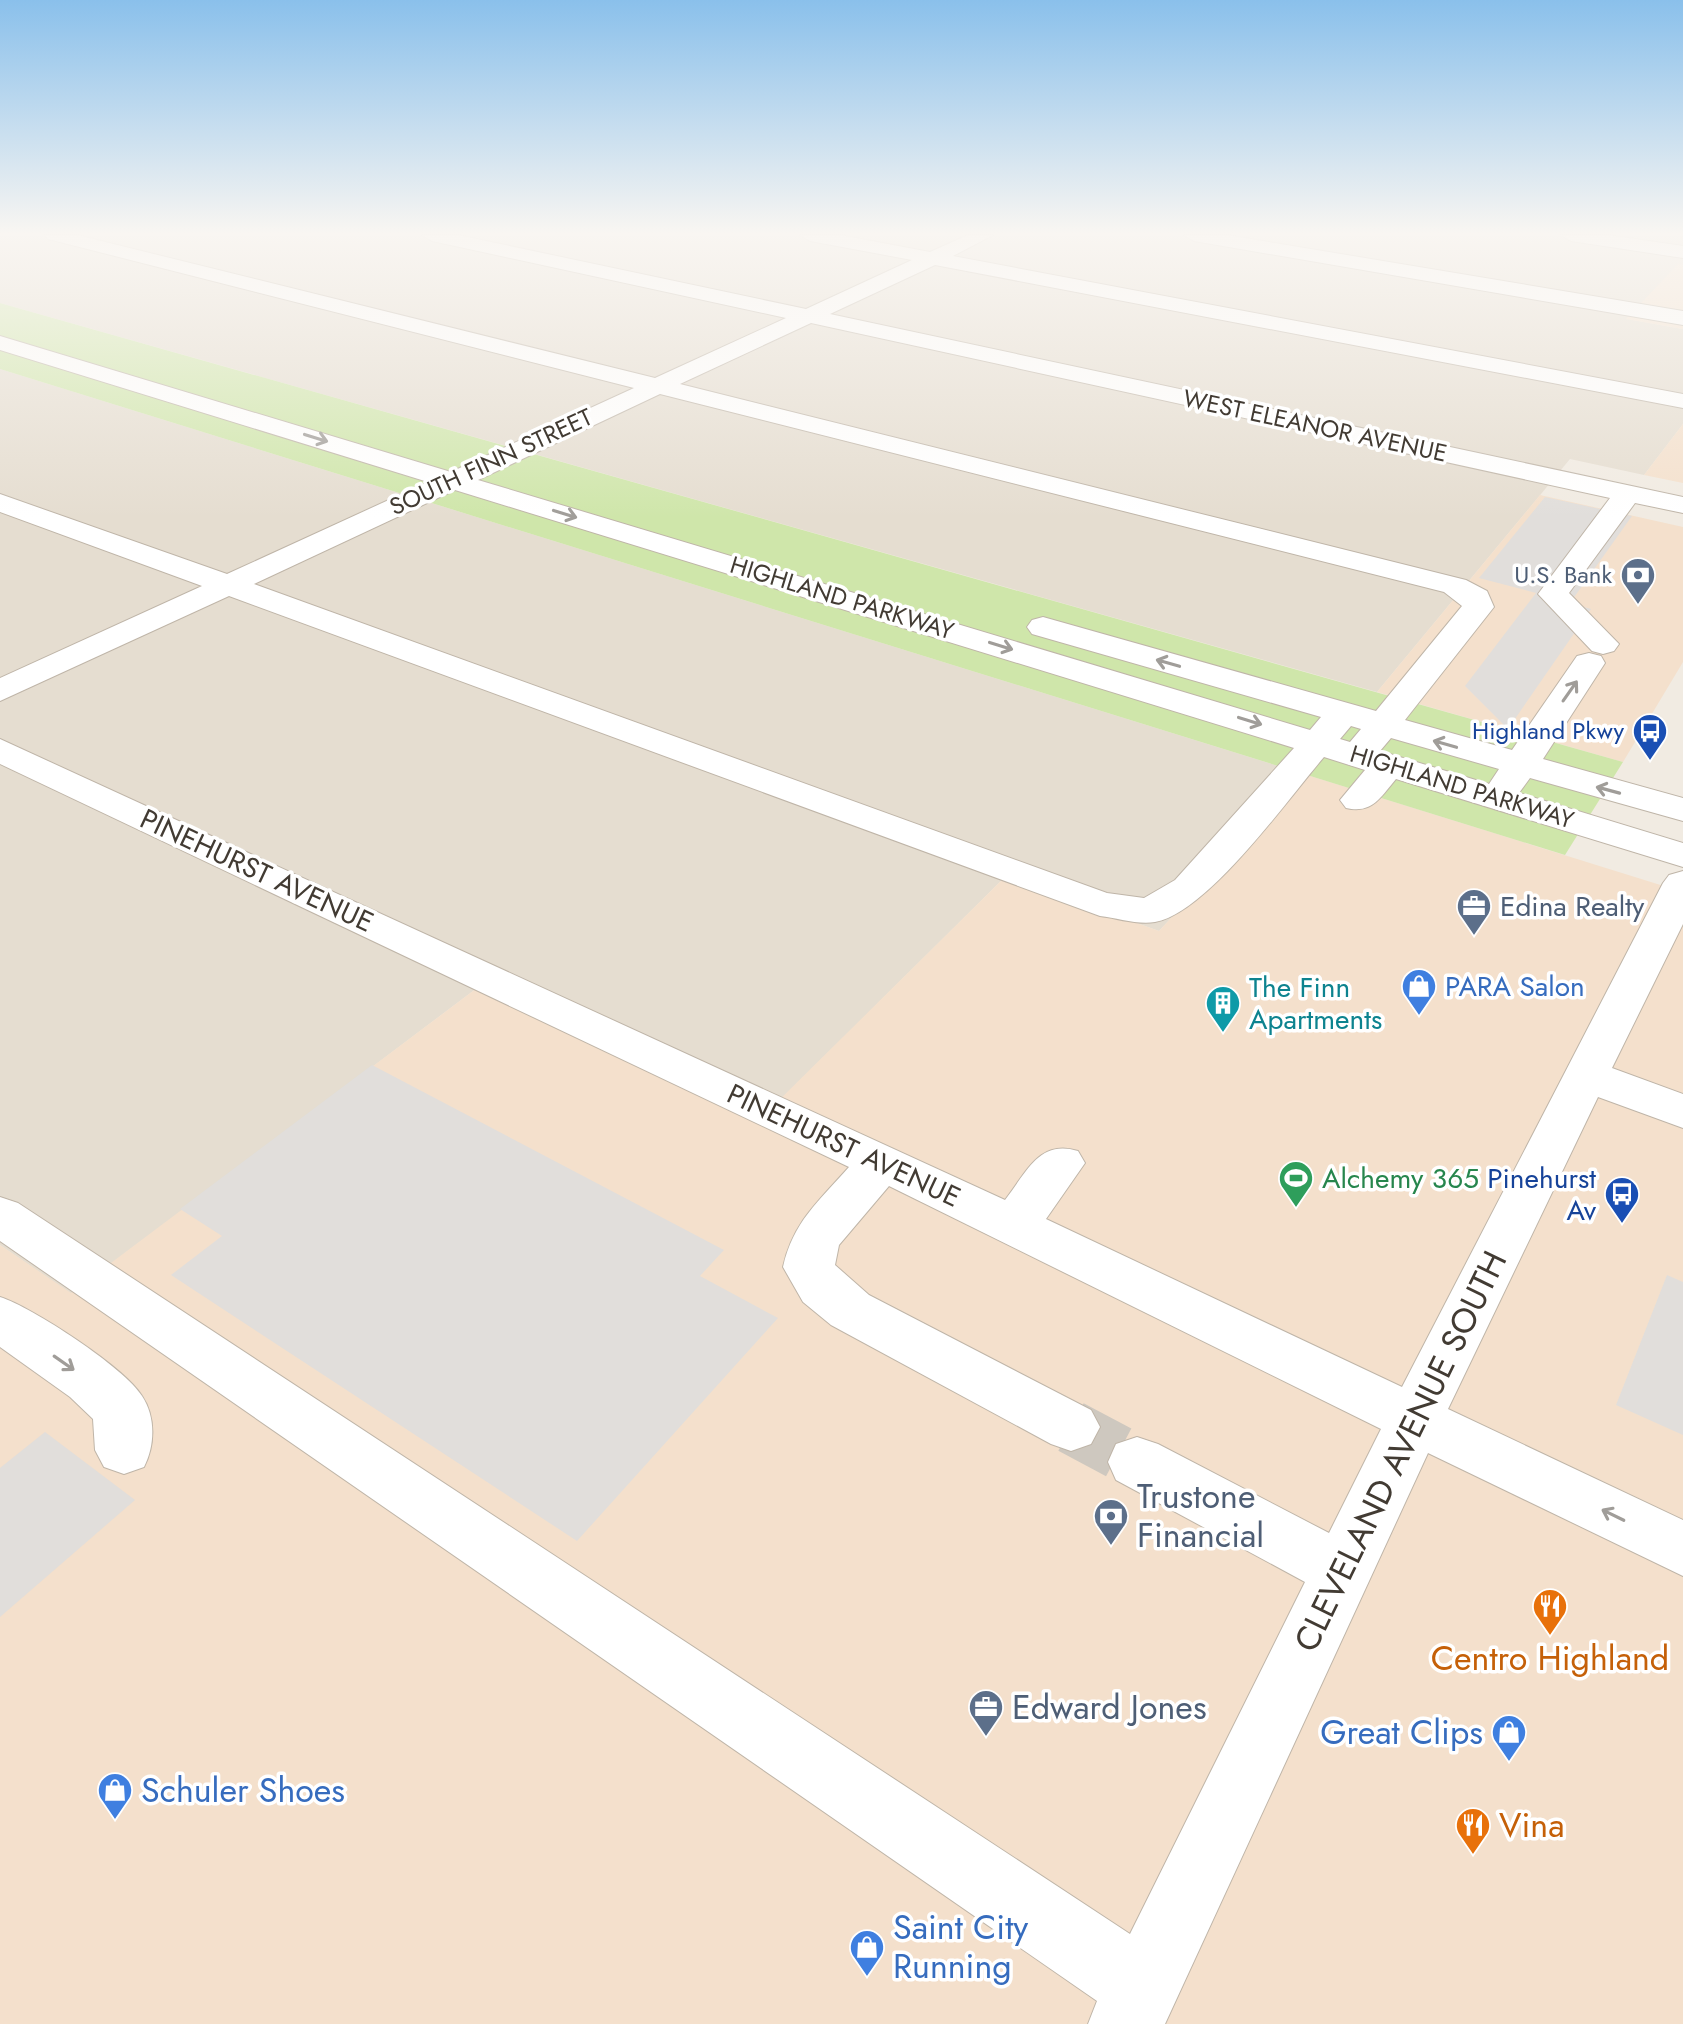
<svg xmlns="http://www.w3.org/2000/svg" width="1683" height="2024" font-family="Jost,sans-serif">
<rect width="100%" height="100%" fill="#f1ebe2"/>
<!-- residential -->
<g fill="#e5ddd0">
<path d="M 0,235 L 1683,235 L 1683,265 L 1678,265 L 1627,319 L 1683,329 L 1683,424 L 1644,475 L 1570,459 L 1377,692 L 0,303 Z"/>
<path d="M 0,369 L 1304,774 L 1159,931 L 1006,876 L 762,1118 L 485,982 L 71,1294 L 0,1245 Z"/>
</g>
<!-- commercial -->
<g fill="#f4e0cc">
<path d="M 1678,264 L 1683,265 L 1683,329 L 1626,319 Z"/>
<path d="M 1683,424 L 1683,483 L 1644,475 Z"/>
<path d="M 1540,495 L 1683,527 L 1683,662 L 1623,762 L 1377,692 Z"/>
<path d="M 1304,774 L 1683,892 L 1683,2024 L 0,2024 L 0,1245 L 71,1293 L 485,982 L 762,1117 L 1006,876 L 1159,931 Z"/>
</g>
<!-- green -->
<path fill="#cfe6aa" d="M 0,303 L 1623,762 L 1565,855 L 0,369 Z"/>
<!-- parking -->
<g fill="#e1dedb">
<path d="M 1545,497 L 1632,516 L 1570,603 L 1591,609 L 1508,729 L 1465,686 L 1536,593 L 1479,578 Z"/>
<path d="M 372,1065 L 724,1250 L 700,1276 L 778,1318 L 577,1541 L 171,1275 L 222,1236 L 180,1209 Z"/>
<path d="M 1667,1275 L 1683,1282 L 1683,1435 L 1616,1405 Z"/>
<path d="M 45,1432 L 135,1500 L 0,1617 L 0,1468 Z"/>
</g>
<g fill="none" stroke-linecap="round" stroke-linejoin="round">
<!-- minor-tunnel -->
<path stroke="#cec8bf" stroke-width="54" stroke-dasharray="54 27" stroke-linecap="butt" d="M 1071,1427 L 1137,1462"/>
<!-- minor casing -->
<g stroke="#bfb5a8" stroke-width="2">
<g id="minor">
<path d="M 45,235 L 77,235 L 655,378 L 786,318 L 432,241 L 422,235 L 458,235 L 806,309 L 912,260 L 810,241 L 800,235 L 840,235 L 930,252 L 968,235 L 993,235 L 953,256 L 1683,394 L 1683,408 L 935,265 L 830,314 L 1683,497 L 1683,513 L 1635,503 L 1569,593 L 1619,644 L 1614,651 L 1603,654 L 1592,651 L 1538,594 L 1610,498 L 811,323 L 680,384 L 1466,580 L 1487,591 L 1494,607 L 1405,720 L 1512,750 L 1577,656 L 1589,653 L 1601,656 L 1605,663 L 1543,759 L 1683,798 L 1683,821 L 1530,778 L 1519,793 L 1683,843 L 1683,867 L 1396,779 C 1380,798 1372,814 1346,808 L 1340,800 L 1365,770 L 1324,757 C 1288,799 1207,913 1155,922 C 1138,925 1117,918 1100,916 L 229,596 L 0,701 L 0,678 L 202,586 L 0,512 L 0,494 L 227,574 L 428,482 L 0,350 L 0,336 L 451,472 L 634,388 L 48,239 ZM 660,394 L 1444,592 L 1462,606 L 1376,711 L 1043,617 L 1032,620 L 1027,627 L 1032,634 L 1321,717 L 1310,730 L 478,480 ZM 455,490 L 1294,748 L 1175,880 L 1144,898 L 1107,893 L 254,584 ZM 1351,726 L 1361,729 L 1350,742 L 1340,739 ZM 1391,738 L 1499,769 L 1489,784 L 1380,751 Z"/>
<path d="M 1184,235 L 1227,235 L 1683,311 L 1683,325 L 1194,241 Z"/>
<path d="M 1561,235 L 1608,235 L 1683,246 L 1683,258 L 1571,241 Z"/>
<path d="M 0,739 L 1005,1200 C 1027,1172 1039,1139 1078,1151 L 1085,1163 L 1046,1219 L 1402,1387 L 1663,883 L 1669,875 L 1683,871 L 1683,924 L 1612,1068 L 1683,1094 L 1683,1128 L 1598,1097 L 1448,1409 L 1683,1520 L 1683,1576 L 1428,1453 L 1165,2024 L 1088,2024 L 1097,2001 L 0,1241 L 0,1197 L 18,1203 L 1130,1934 L 1305,1582 L 1116,1480 L 1108,1462 L 1116,1444 L 1137,1437 L 1158,1444 L 1329,1533 L 1381,1429 L 889,1186 L 839,1245 L 835,1265 L 869,1295 L 1091,1410 L 1100,1427 L 1091,1444 L 1071,1451 L 1051,1444 L 831,1325 L 803,1302 L 783,1267 C 793,1222 819,1201 849,1167 L 0,764 Z"/>
<path d="M 0,1297 C 32,1307 125,1368 142,1396 C 156,1417 155,1446 144,1467 L 124,1474 L 104,1467 L 95,1450 L 93,1419 L 70,1397 L 0,1347 Z"/>
</g>
</g>
<!-- minor -->
<use href="#minor" fill="#fff" fill-rule="evenodd"/>
</g>
<!-- one-way arrows -->
<defs><path id="oneway-shaft" d="M-6 0H5M1.5-3L5.5 0L1.5 3" fill="none" stroke-width="1.6" stroke-linecap="round" stroke-linejoin="round" transform="scale(2)"/></defs>
<g stroke="#a09d99">
<use href="#oneway-shaft" transform="translate(316 438) rotate(17)"/>
<use href="#oneway-shaft" transform="translate(565 514) rotate(17)"/>
<use href="#oneway-shaft" transform="translate(1001 646) rotate(17)"/>
<use href="#oneway-shaft" transform="translate(1168 663) rotate(-164)"/>
<use href="#oneway-shaft" transform="translate(1570 691) rotate(-55)"/>
<use href="#oneway-shaft" transform="translate(1250 721) rotate(17)"/>
<use href="#oneway-shaft" transform="translate(1445 744) rotate(-164)"/>
<use href="#oneway-shaft" transform="translate(1608 790) rotate(-165)"/>
<use href="#oneway-shaft" transform="translate(64 1363) rotate(35)"/>
<use href="#oneway-shaft" transform="translate(1613 1515) rotate(-154)"/>
</g>
<!-- sky -->
<linearGradient id="sky" x2="0" y2="1"><stop stop-color="#8ac0eb"/><stop offset="0.45" stop-color="#f9f6f2"/><stop offset="1" stop-color="#f9f6f2" stop-opacity="0"/></linearGradient>
<rect width="1683" height="518" fill="url(#sky)"/>
<!-- icons -->
<defs>
<g id="bank-pin" transform="scale(1.8)"><path d="M0 17L-7.5 6A9.5 9.5 0 1 1 7.5 6Z" fill="#5c6f8a" stroke="#fff"/><path d="M-6-4H6V4H-6ZM0-2.3a2.3 2.3 0 1 0 0 4.6a2.3 2.3 0 1 0 0-4.6Z" fill="#fff"/></g>
<g id="bus-pin" transform="scale(1.8)"><path d="M0 17L-7.5 6A9.5 9.5 0 1 1 7.5 6Z" fill="#1a4fb4" stroke="#fff"/><path d="M-5-6H5V4H4V6H2V4H-2V6H-4V4H-5ZM-3.5-4V0h7V-4ZM-3.5 1.2v1.5H-2V1.2ZM2 1.2v1.5H3.5V1.2Z" fill="#fff"/></g>
<g id="office-pin" transform="scale(1.8)"><path d="M0 17L-7.5 6A9.5 9.5 0 1 1 7.5 6Z" fill="#5c6f8a" stroke="#fff"/><path d="M-6-3h4V-5.5h4V-3h4V5H-6ZM-1-4.5V-3h2v-1.5ZM-6 0V1H6V0Z" fill="#fff"/></g>
<g id="shop-pin" transform="scale(1.8)"><path d="M0 17L-7.5 6A9.5 9.5 0 1 1 7.5 6Z" fill="#3f7fe0" stroke="#fff"/><path d="M-5-2.5h2.3a2.7 3.5 0 0 1 5.4 0H5L5.5 6h-11ZM-1.5-2.5h3a1.5 2.3 0 0 0-3 0Z" fill="#fff"/></g>
<g id="building-pin" transform="scale(1.8)"><path d="M0 17L-7.5 6A9.5 9.5 0 1 1 7.5 6Z" fill="#0f9aa8" stroke="#fff"/><path d="M-4-6H4V6H1V3H-1V6H-4ZM-2.5-4.3h1.7v1.8h-1.7ZM.8-4.3h1.7v1.8H.8ZM-2.5-1h1.7V.8h-1.7ZM.8-1h1.7V.8H.8Z" fill="#fff"/></g>
<g id="stadium-pin" transform="scale(1.8)"><path d="M0 17L-7.5 6A9.5 9.5 0 1 1 7.5 6Z" fill="#2e9e5b" stroke="#fff"/><path d="M0-5a6.5 5 0 1 0 0 10a6.5 5 0 1 0 0-10ZM-3.5-1.8h7v3.6h-7Z" fill="#fff"/></g>
<g id="restaurant-pin" transform="scale(1.8)"><path d="M0 17L-7.5 6A9.5 9.5 0 1 1 7.5 6Z" fill="#e8710a" stroke="#fff"/><path d="M-5-6h1v4h1v-4h1v4h1v-4h1v5L-1.5 .5V6h-2V.5L-5-1ZM5-6V6H3V1.5H1.5Q1.5-4 5-6Z" fill="#fff"/></g>
</defs>
<g fill-rule="evenodd">
<use href="#bank-pin" x="1638" y="575"/>
<use href="#bus-pin" x="1650" y="731"/>
<use href="#office-pin" x="1474" y="906"/>
<use href="#shop-pin" x="1419" y="986"/>
<use href="#building-pin" x="1223" y="1003"/>
<use href="#stadium-pin" x="1296" y="1178"/>
<use href="#bus-pin" x="1622" y="1194"/>
<use href="#bank-pin" x="1111" y="1516"/>
<use href="#restaurant-pin" x="1550" y="1606"/>
<use href="#office-pin" x="986" y="1707"/>
<use href="#shop-pin" x="1509" y="1732"/>
<use href="#shop-pin" x="115" y="1790"/>
<use href="#restaurant-pin" x="1473" y="1825"/>
<use href="#shop-pin" x="867" y="1947"/>
</g>
<g text-anchor="middle" stroke-width="7" stroke-linejoin="round" paint-order="stroke">
<!-- far-street labels -->
<g font-size="24" fill="#423b33" stroke="#fff">
<text transform="translate(1315 426) rotate(12)" y="8">WEST ELEANOR AVENUE</text>
<text transform="translate(491 462) rotate(-25)" y="8">SOUTH FINN STREET</text>
<text transform="translate(842 598) rotate(17)" y="8">HIGHLAND PARKWAY</text>
<text transform="translate(1462 787) rotate(17)" y="8">HIGHLAND PARKWAY</text>
</g>
<!-- far-service labels -->
<g font-size="24" fill="#4e5e75" stroke="#fff" text-anchor="end">
<text x="1612" y="583">U.S. Bank</text>
</g>
<!-- far-transit labels -->
<g font-size="24" fill="#164399" stroke="#fff" text-anchor="end">
<text x="1624" y="739">Highland Pkwy</text>
</g>
<!-- street labels -->
<g font-size="28" fill="#423b33" stroke="#fff">
<text transform="translate(257 870) rotate(25)" y="10">PINEHURST AVENUE</text>
<text transform="translate(844 1145) rotate(25)" y="10">PINEHURST AVENUE</text>
</g>
<!-- service labels -->
<g font-size="28" fill="#4e5e75" stroke="#fff" text-anchor="start">
<text x="1500" y="916">Edina Realty</text>
</g>
<!-- shop labels -->
<g font-size="28" fill="#366cbe" stroke="#fff" text-anchor="start">
<text x="1445" y="996">PARA Salon</text>
</g>
<!-- culture labels -->
<g font-size="28" fill="#0d838f" stroke="#fff" text-anchor="start">
<text x="1249" y="997">The Finn<tspan x="1249" dy="32">Apartments</tspan></text>
</g>
<!-- leisure labels -->
<g font-size="28" fill="#27864d" stroke="#fff" text-anchor="start">
<text x="1322" y="1188">Alchemy 365</text>
</g>
<!-- transit labels -->
<g font-size="28" fill="#164399" stroke="#fff" text-anchor="end">
<text x="1596" y="1188">Pinehurst<tspan x="1596" dy="32">Av</tspan></text>
</g>
<!-- near-street labels -->
<g font-size="34" fill="#423b33" stroke="#fff">
<text transform="translate(1400 1451) rotate(-64)" y="12">CLEVELAND AVENUE SOUTH</text>
</g>
<!-- near-service labels -->
<g font-size="34" fill="#4e5e75" stroke="#fff" text-anchor="start">
<text x="1137" y="1508">Trustone<tspan x="1137" dy="39">Financial</tspan></text>
<text x="1012" y="1719">Edward Jones</text>
</g>
<!-- near-food labels -->
<g font-size="34" fill="#c56008" stroke="#fff">
<text x="1550" y="1670">Centro Highland</text>
<text x="1499" y="1837" text-anchor="start">Vina</text>
</g>
<!-- near-shop labels -->
<g font-size="34" fill="#366cbe" stroke="#fff" text-anchor="start">
<text x="1483" y="1744" text-anchor="end">Great Clips</text>
<text x="141" y="1802">Schuler Shoes</text>
<text x="893" y="1939">Saint City<tspan x="893" dy="39">Running</tspan></text>
</g>
</g>
</svg>
